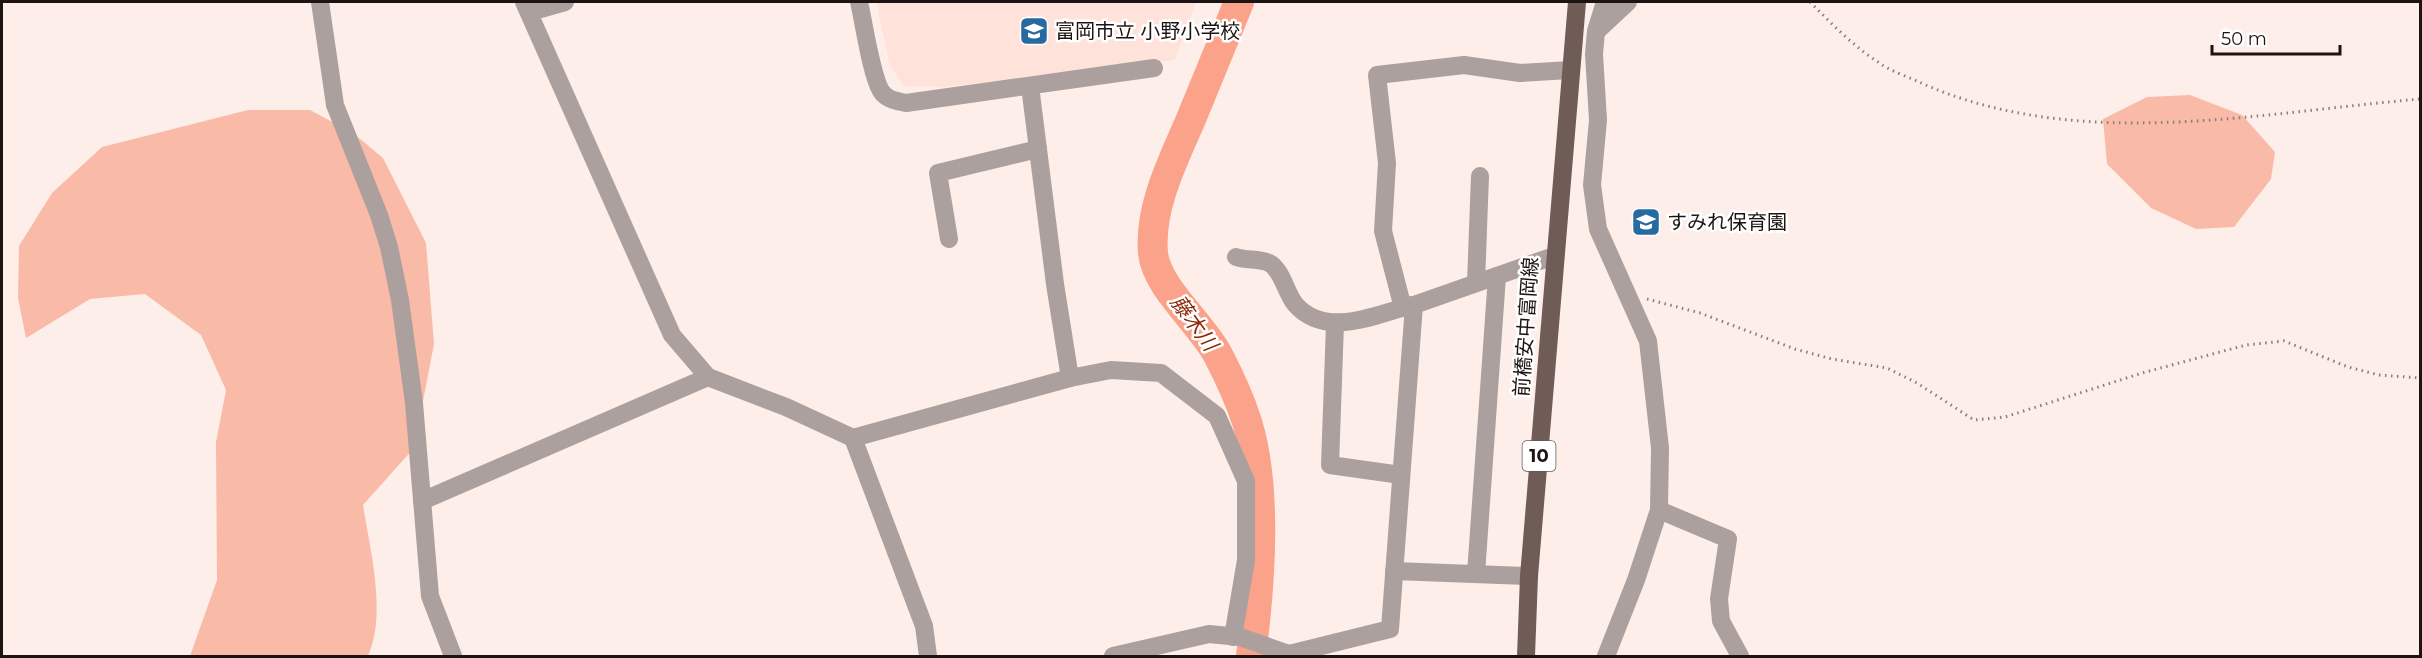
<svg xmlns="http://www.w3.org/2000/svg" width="2422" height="658" font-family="Montserrat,'Noto Sans JP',sans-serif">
<rect width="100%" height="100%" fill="#feeeea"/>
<!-- built -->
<path fill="#ffe3db" d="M 876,2 L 1196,2 L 1175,60 L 947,87 L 904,86 L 890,66 Z"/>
<!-- green -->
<g fill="#f9baa8">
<path d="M 2190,95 L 2242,115 L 2275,152 L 2271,179 L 2234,227 L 2196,229 L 2151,208 L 2107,164 L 2103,119 L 2147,97 Z"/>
<path d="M 248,110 L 310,110 L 353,133 L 383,158 L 426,243 L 434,344 L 414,448 L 363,505 C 370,550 387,613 368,656 L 190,656 L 217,580 L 216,442 L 226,390 L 201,335 L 145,294 L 90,299 L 26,338 L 18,298 L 19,246 L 52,193 L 102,147 Z"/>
</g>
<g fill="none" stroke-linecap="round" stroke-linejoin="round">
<!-- river -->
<path stroke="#fba28a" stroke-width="30" d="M 1239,2 C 1223,41 1207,80 1191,119 C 1173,161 1149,207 1153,253 C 1156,287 1202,324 1218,355 C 1229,376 1240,400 1247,422 C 1268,489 1260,587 1251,656"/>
<!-- path -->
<g stroke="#897e7b" stroke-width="3" stroke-dasharray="1.5 4.5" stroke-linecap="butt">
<path d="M 1810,2 C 1831,23 1853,46 1878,62 C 1890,71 1906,76 1919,82 C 2076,153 2255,113 2420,99"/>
<path d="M 1647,299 L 1700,313 L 1795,349 L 1832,359 L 1887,368 L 1917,383 L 1974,420 L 2005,417 L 2142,373 L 2246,345 L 2284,341 L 2348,367 L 2379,375 L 2420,378"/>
</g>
<!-- street -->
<g stroke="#aba09d" stroke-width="18">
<path d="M 320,2 L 335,105 L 379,215 L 389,247 L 400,300 L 414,403 L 430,596 L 453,656"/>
<path d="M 524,2 L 672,335 L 708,377 L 786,407 L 853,438 L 1070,378 L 1055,284 L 1030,86"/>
<path d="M 859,2 C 864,23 871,74 881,91 C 887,100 897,101 906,103 L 1154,68"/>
<path d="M 1605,2 L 1596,31 L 1594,54 L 1598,120 L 1592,185 L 1598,229 L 1648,341 L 1660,448 L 1659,510 L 1636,580 L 1606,656"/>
<path d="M 530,12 L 565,2"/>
<path d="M 1597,31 L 1628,2"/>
<path d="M 949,239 L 938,173 L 1038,149"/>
<path d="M 1236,257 C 1246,261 1262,258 1271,264 C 1283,273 1286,293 1295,304 C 1325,339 1375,315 1412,305"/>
<path d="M 1476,283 L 1480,176"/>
<path d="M 1403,308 L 1383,231 L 1387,163 L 1377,75 L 1464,65 L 1520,73 L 1570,70"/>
<path d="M 1335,324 L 1330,465 L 1401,475"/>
<path d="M 1070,378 L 1111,370 L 1161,373 L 1217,416 L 1246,481 L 1246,560 L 1233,637"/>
<path d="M 853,438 L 924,626 L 928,656"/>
<path d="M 422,501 L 708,377"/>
<path d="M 1659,510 L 1728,539 L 1719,599 L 1721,621 L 1740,656"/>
<path d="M 1394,571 L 1529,576"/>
<path d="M 1476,574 L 1497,276"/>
<path d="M 1113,656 L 1209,634 L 1240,637 L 1289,654 L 1390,629 L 1414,305 L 1554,256"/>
</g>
<!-- primary -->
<path stroke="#6f5c57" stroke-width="18" d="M 1526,656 L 1529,576 L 1577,2"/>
</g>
<!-- icons -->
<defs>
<g id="school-square" transform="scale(1.5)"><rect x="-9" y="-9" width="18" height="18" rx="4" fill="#266a9f" stroke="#fff"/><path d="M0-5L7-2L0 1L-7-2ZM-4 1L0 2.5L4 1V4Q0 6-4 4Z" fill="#fff"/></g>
</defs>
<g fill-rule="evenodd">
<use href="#school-square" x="1034" y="31"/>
<use href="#school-square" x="1646" y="222"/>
</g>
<g text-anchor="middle" stroke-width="5" stroke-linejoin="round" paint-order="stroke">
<!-- shield labels -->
<rect fill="#fff" stroke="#605a59" stroke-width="1.5" x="1522.5" y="441" width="33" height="30" rx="4.5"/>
<g font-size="18" font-weight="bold" fill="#1c1412">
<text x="1539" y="462">10</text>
</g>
<!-- poi labels -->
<g font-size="20" fill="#1c1412" stroke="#fff" text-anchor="start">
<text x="1055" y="38">富岡市立 小野小学校</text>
<text x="1667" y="229">すみれ保育園</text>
</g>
<!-- street labels -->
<g font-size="20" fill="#1c1412" stroke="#fff">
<text transform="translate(1526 327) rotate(-86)" y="7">前橋安中富岡線</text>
</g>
<!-- water labels -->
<g font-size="21" font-style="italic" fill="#8e2907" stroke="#fff">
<text transform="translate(1194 323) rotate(54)" y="7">藤木川</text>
</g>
</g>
<!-- border -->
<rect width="2422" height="658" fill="none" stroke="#1c1412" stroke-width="6"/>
<!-- scale -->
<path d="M2212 45v9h128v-9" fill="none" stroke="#1c1412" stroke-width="3"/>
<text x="2221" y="45" font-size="18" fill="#1c1412" stroke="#ffffff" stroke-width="4.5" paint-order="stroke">50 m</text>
</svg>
